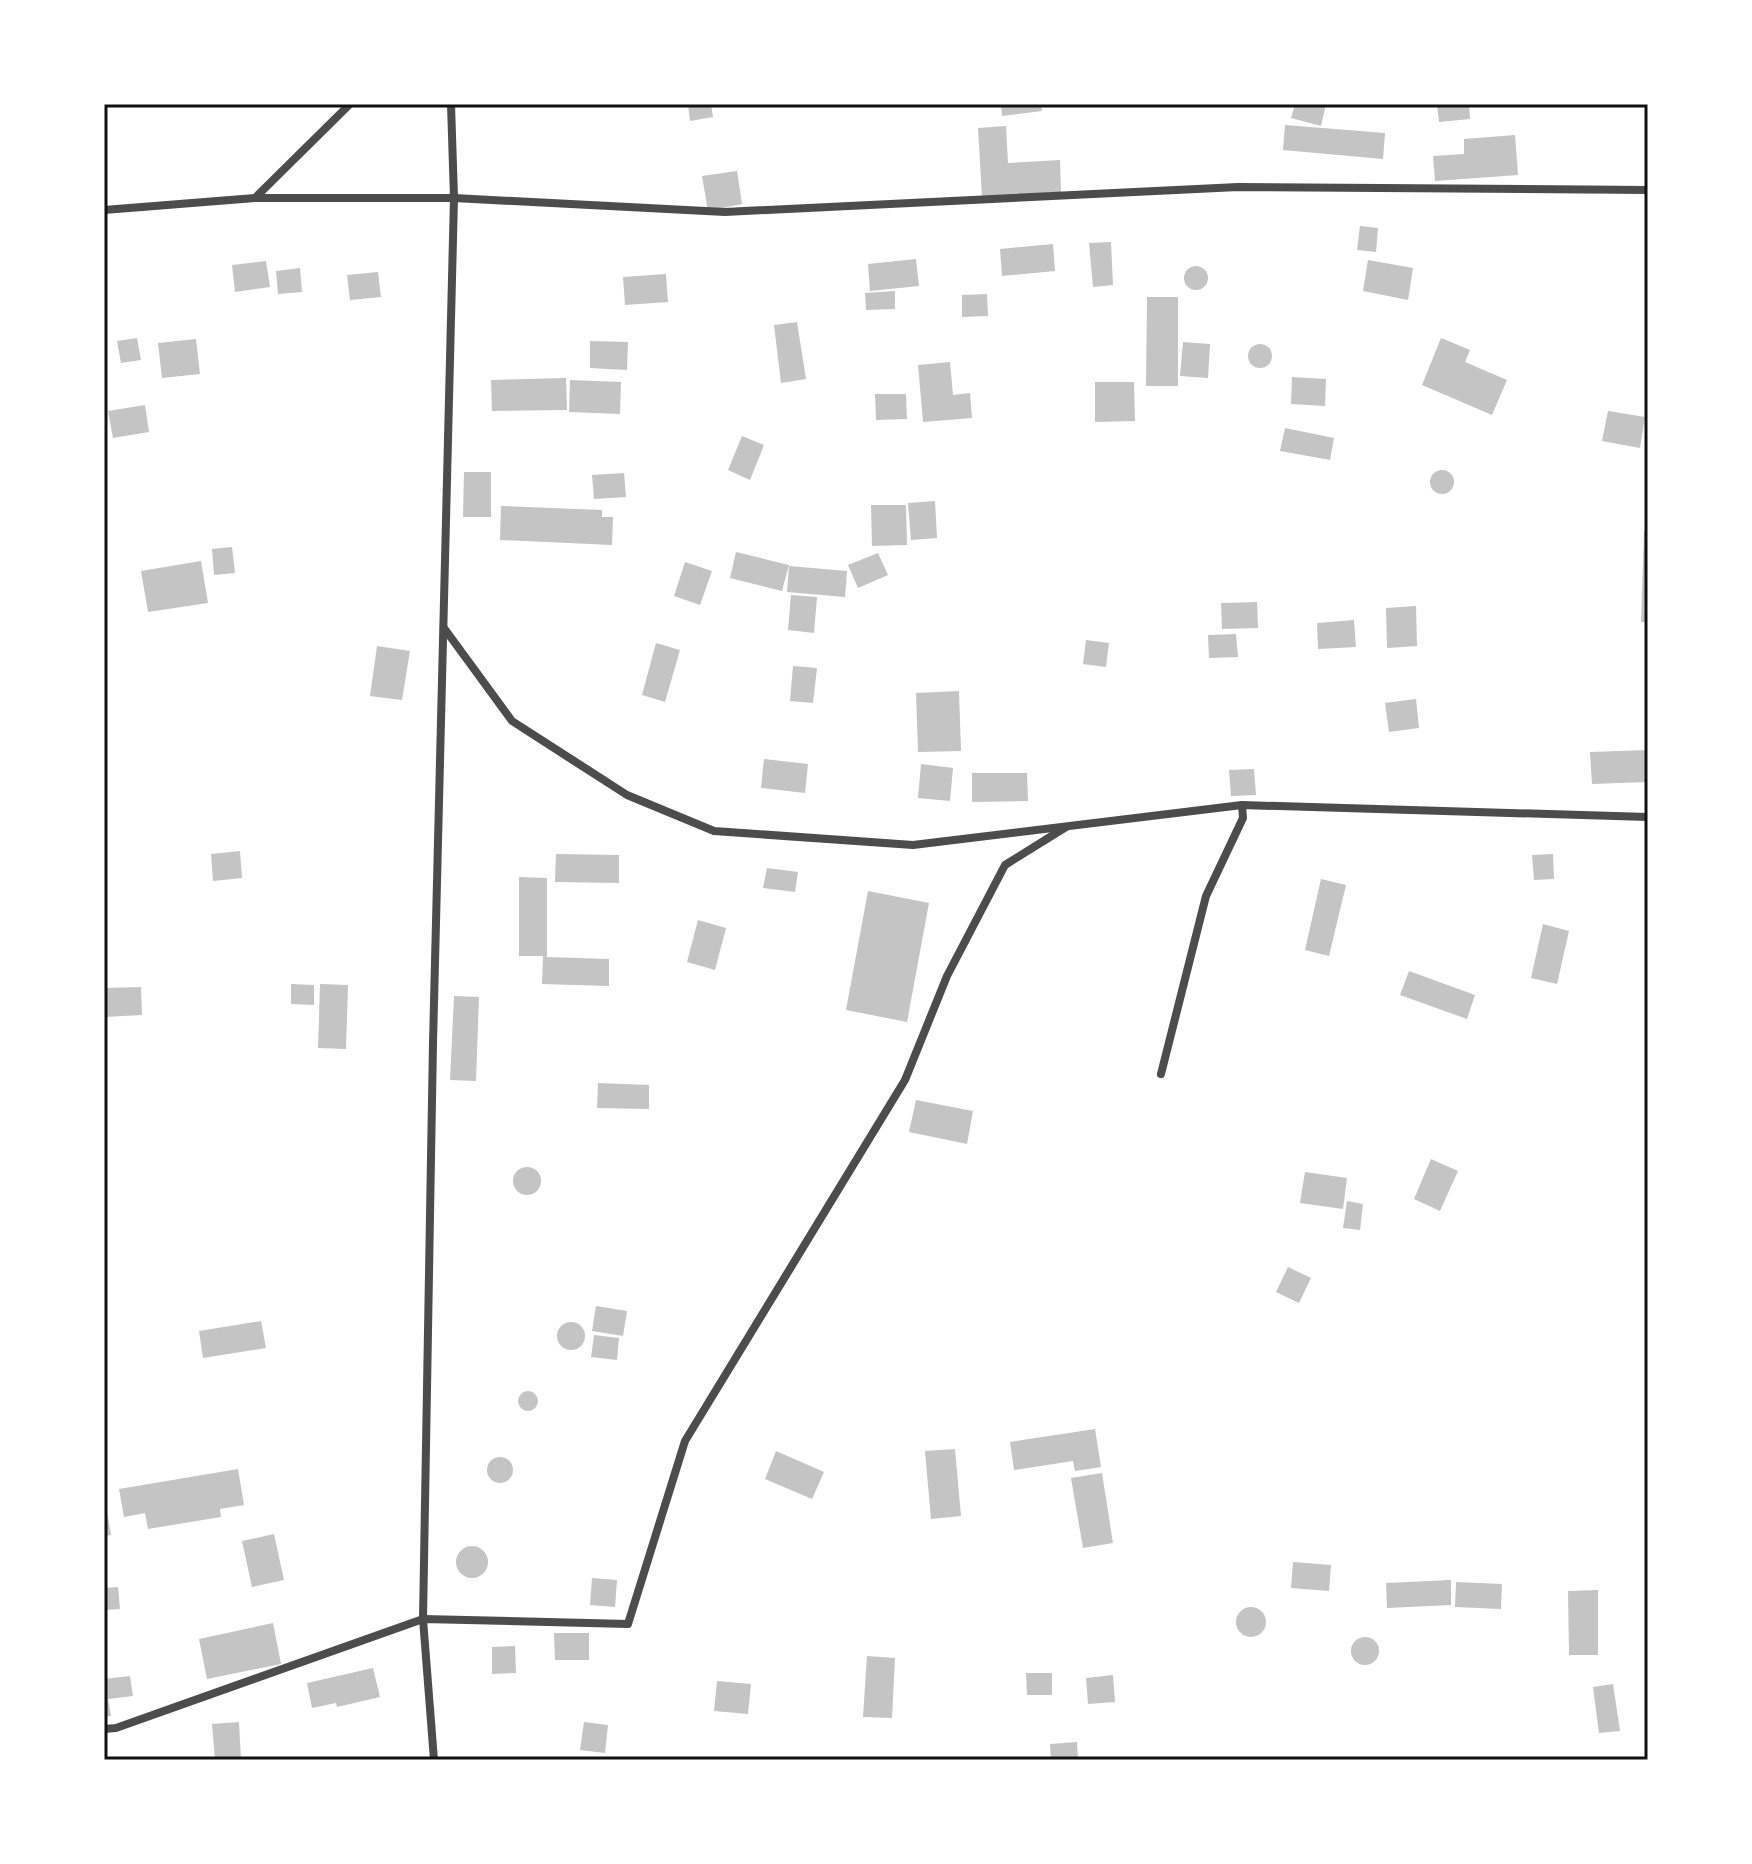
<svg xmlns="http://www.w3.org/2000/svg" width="1752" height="1864" font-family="'Titillium Web',sans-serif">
<rect width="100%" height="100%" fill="#fff"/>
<!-- building -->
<g fill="#c4c4c4">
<path d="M 688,104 L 711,104 L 713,117 L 690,121 Z"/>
<path d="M 1001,104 L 1041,104 L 1042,111 L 1002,116 Z"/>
<path d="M 1295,104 L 1326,104 L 1321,126 L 1291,118 Z"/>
<path d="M 1437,104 L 1469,104 L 1470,119 L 1439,122 Z"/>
<path d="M 1285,125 L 1385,133 L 1383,159 L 1283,150 Z"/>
<path d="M 1006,126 L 1008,163 L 1060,160 L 1061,192 L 982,197 L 978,128 Z"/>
<path d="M 1515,135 L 1518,175 L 1435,181 L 1433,156 L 1464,154 L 1464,139 Z"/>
<path d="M 737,171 L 742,204 L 708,211 L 702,176 Z"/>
<path d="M 1360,226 L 1378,228 L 1376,252 L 1357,250 Z"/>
<path d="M 1111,242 L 1113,285 L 1093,287 L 1089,243 Z"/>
<path d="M 1053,244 L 1055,271 L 1002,276 L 1000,249 Z"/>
<path d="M 916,259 L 919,286 L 870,291 L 868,264 Z"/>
<path d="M 1368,260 L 1413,268 L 1408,300 L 1363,291 Z"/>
<path d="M 266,261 L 270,287 L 235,292 L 232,265 Z"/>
<circle cx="1196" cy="278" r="12"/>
<path d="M 300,268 L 302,292 L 278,294 L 276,271 Z"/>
<path d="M 378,272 L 381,297 L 350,300 L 347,275 Z"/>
<path d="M 666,274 L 668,302 L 625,305 L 623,277 Z"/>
<path d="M 895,291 L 895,309 L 866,310 L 865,293 Z"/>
<path d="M 987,294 L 988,316 L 962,317 L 962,295 Z"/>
<path d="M 1147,297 L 1178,297 L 1178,386 L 1146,386 Z"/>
<path d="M 797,322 L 806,379 L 781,383 L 774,325 Z"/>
<path d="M 137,338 L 141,360 L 121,363 L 117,341 Z"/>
<path d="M 1441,338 L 1470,350 L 1465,362 L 1507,380 L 1492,415 L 1422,385 Z"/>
<path d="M 196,339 L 200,374 L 162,378 L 158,343 Z"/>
<path d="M 590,341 L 628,342 L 627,370 L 590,368 Z"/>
<path d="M 1183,342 L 1210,344 L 1208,378 L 1180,376 Z"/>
<circle cx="1260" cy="356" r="12"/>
<path d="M 950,362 L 953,395 L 970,393 L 972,418 L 923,422 L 918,365 Z"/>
<path d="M 1292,377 L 1326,379 L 1325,406 L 1291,404 Z"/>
<path d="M 566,378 L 567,410 L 492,411 L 491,380 Z"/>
<path d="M 570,380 L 621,382 L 620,414 L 569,412 Z"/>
<path d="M 1095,382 L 1134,382 L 1135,421 L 1095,422 Z"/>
<path d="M 875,394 L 906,394 L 907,419 L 876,420 Z"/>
<path d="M 145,405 L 149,432 L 113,438 L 108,411 Z"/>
<path d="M 1608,411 L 1645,417 L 1640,448 L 1602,441 Z"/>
<path d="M 1285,428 L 1334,438 L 1330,460 L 1280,451 Z"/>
<path d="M 742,436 L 764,445 L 750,480 L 728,470 Z"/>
<circle cx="1442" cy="482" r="12"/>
<path d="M 464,472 L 491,472 L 491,517 L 463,517 Z"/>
<path d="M 624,473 L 626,497 L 594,499 L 592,475 Z"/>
<path d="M 935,501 L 937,538 L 911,540 L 908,503 Z"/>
<path d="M 871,505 L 906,505 L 907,545 L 872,546 Z"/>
<path d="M 501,506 L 602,510 L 602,517 L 613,517 L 612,545 L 500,540 Z"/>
<path d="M 1644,531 L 1648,531 L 1648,622 L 1641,622 Z"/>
<path d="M 232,547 L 235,573 L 214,575 L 212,549 Z"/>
<path d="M 736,552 L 789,565 L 782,591 L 730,578 Z"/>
<path d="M 878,553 L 888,575 L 858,588 L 848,565 Z"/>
<path d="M 201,561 L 208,603 L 148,612 L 141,571 Z"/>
<path d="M 685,562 L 712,571 L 700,605 L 674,596 Z"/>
<path d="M 789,566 L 847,571 L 845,597 L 787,592 Z"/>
<path d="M 791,595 L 817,597 L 814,633 L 788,630 Z"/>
<path d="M 1257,602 L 1258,628 L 1222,629 L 1221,603 Z"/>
<path d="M 1416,606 L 1417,646 L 1387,648 L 1386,608 Z"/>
<path d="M 1354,620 L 1356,647 L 1318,649 L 1317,623 Z"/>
<path d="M 1236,634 L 1238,657 L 1209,658 L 1208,635 Z"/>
<path d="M 1086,640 L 1109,643 L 1106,667 L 1083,664 Z"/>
<path d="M 656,643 L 680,650 L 665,702 L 642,695 Z"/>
<path d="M 377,646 L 410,651 L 402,700 L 370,696 Z"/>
<path d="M 793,666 L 817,668 L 813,703 L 790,701 Z"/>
<path d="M 959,691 L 961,751 L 918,752 L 916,693 Z"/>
<path d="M 1416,699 L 1419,728 L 1389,732 L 1385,703 Z"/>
<path d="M 1648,750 L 1648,782 L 1592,784 L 1590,752 Z"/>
<path d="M 764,759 L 808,764 L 805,793 L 761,788 Z"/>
<path d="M 921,764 L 953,768 L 950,801 L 918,798 Z"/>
<path d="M 1254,769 L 1256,795 L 1231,796 L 1229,770 Z"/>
<path d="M 972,773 L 1027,773 L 1028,801 L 972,802 Z"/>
<path d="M 240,851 L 242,878 L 213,881 L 211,854 Z"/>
<path d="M 556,854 L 619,855 L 619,883 L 555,882 Z"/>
<path d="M 1553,854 L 1554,879 L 1534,880 L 1532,855 Z"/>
<path d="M 767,868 L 798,872 L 795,892 L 763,888 Z"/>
<path d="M 519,877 L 547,878 L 547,957 L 609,959 L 609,986 L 542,984 L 543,956 L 519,956 Z"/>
<path d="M 1321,879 L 1346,885 L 1329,956 L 1305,950 Z"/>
<path d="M 868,891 L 929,903 L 907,1022 L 846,1010 Z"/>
<path d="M 698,920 L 726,928 L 715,970 L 687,962 Z"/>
<path d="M 1543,924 L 1569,931 L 1557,984 L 1531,978 Z"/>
<path d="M 1409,971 L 1475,995 L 1467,1019 L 1400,995 Z"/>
<path d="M 291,984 L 314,985 L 314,1005 L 291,1004 Z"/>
<path d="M 320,984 L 348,985 L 346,1049 L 318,1048 Z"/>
<path d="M 141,987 L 142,1015 L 104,1017 L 104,988 Z"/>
<path d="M 454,996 L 479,997 L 476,1081 L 450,1080 Z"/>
<path d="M 598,1083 L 649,1085 L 649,1109 L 597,1108 Z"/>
<path d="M 916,1100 L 973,1111 L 967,1144 L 909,1132 Z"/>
<path d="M 1431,1159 L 1458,1171 L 1440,1211 L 1414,1199 Z"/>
<circle cx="527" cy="1181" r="14"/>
<path d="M 1305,1172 L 1347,1178 L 1343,1209 L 1300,1203 Z"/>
<path d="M 1347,1201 L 1363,1204 L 1360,1230 L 1343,1228 Z"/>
<path d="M 1288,1267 L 1311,1278 L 1299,1303 L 1276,1292 Z"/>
<path d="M 596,1306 L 627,1311 L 623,1336 L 592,1331 Z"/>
<path d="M 261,1321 L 266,1348 L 203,1358 L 199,1331 Z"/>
<circle cx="571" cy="1336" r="14"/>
<path d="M 594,1335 L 619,1338 L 617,1360 L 591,1357 Z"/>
<circle cx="528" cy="1401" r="10"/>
<path d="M 1095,1429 L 1101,1467 L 1075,1471 L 1073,1461 L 1014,1470 L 1010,1442 Z"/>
<path d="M 955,1449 L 961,1516 L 931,1519 L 925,1451 Z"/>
<path d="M 776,1451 L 824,1472 L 812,1499 L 765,1479 Z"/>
<circle cx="500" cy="1470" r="13"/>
<path d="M 238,1469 L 244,1505 L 220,1509 L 221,1517 L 148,1529 L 145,1513 L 124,1517 L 119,1489 Z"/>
<path d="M 1102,1473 L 1113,1543 L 1083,1548 L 1071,1478 Z"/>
<path d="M 104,1494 L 111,1535 L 104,1536 Z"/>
<path d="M 274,1534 L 284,1580 L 252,1587 L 242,1541 Z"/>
<circle cx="472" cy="1562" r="16"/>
<path d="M 1293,1562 L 1331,1565 L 1329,1591 L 1291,1588 Z"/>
<path d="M 592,1578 L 617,1580 L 615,1607 L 590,1605 Z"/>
<path d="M 1451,1580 L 1451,1605 L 1387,1608 L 1386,1583 Z"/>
<path d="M 1456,1582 L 1502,1584 L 1501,1609 L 1455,1607 Z"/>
<path d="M 118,1587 L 120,1609 L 104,1610 L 104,1588 Z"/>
<path d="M 1598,1590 L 1598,1655 L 1569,1655 L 1568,1591 Z"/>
<circle cx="1251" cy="1622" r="15"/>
<path d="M 273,1623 L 281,1664 L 207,1679 L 199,1639 Z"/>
<path d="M 554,1633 L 589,1633 L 589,1660 L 555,1660 Z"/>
<circle cx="1365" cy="1651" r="14"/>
<path d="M 515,1646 L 516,1673 L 492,1674 L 492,1647 Z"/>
<path d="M 867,1656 L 895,1658 L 892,1718 L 863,1717 Z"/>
<path d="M 373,1668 L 380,1697 L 337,1707 L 336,1703 L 312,1708 L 307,1683 Z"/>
<path d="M 1026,1673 L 1052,1673 L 1052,1695 L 1027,1695 Z"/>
<path d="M 1113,1675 L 1115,1702 L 1088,1704 L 1086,1678 Z"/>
<path d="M 130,1676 L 133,1696 L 108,1699 L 111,1716 L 104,1717 L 104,1679 Z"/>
<path d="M 717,1681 L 751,1684 L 748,1714 L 714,1711 Z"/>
<path d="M 1613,1684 L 1620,1731 L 1599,1733 L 1593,1687 Z"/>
<path d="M 239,1722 L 241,1760 L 215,1760 L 212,1724 Z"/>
<path d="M 584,1722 L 608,1725 L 605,1753 L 580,1750 Z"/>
<path d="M 1077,1742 L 1078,1760 L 1051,1760 L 1050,1744 Z"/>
</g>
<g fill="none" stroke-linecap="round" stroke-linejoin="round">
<!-- minor -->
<g stroke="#4c4c4c" stroke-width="8">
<path d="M 255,198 L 454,198 L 725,212 L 1238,187 L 1648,190"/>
<path d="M 104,210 L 255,198 L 350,104"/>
<path d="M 444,628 L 512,721 L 627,795 L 714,831 L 913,845 L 1242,805 L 1648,817"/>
<path d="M 1161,1074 L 1206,896 L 1243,818 L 1242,805"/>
<path d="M 104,1729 L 116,1728 L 423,1619 L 628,1624 L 685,1441 L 905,1080 L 947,976 L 1005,865 L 1066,827"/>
<path d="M 434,1760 L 423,1619 L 433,1043 L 454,198 L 451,104"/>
</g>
</g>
<!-- border -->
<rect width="1752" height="1864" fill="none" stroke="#ffffff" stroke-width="212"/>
<rect x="106" y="106" width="1540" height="1652" fill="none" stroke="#111" stroke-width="3"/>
</svg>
